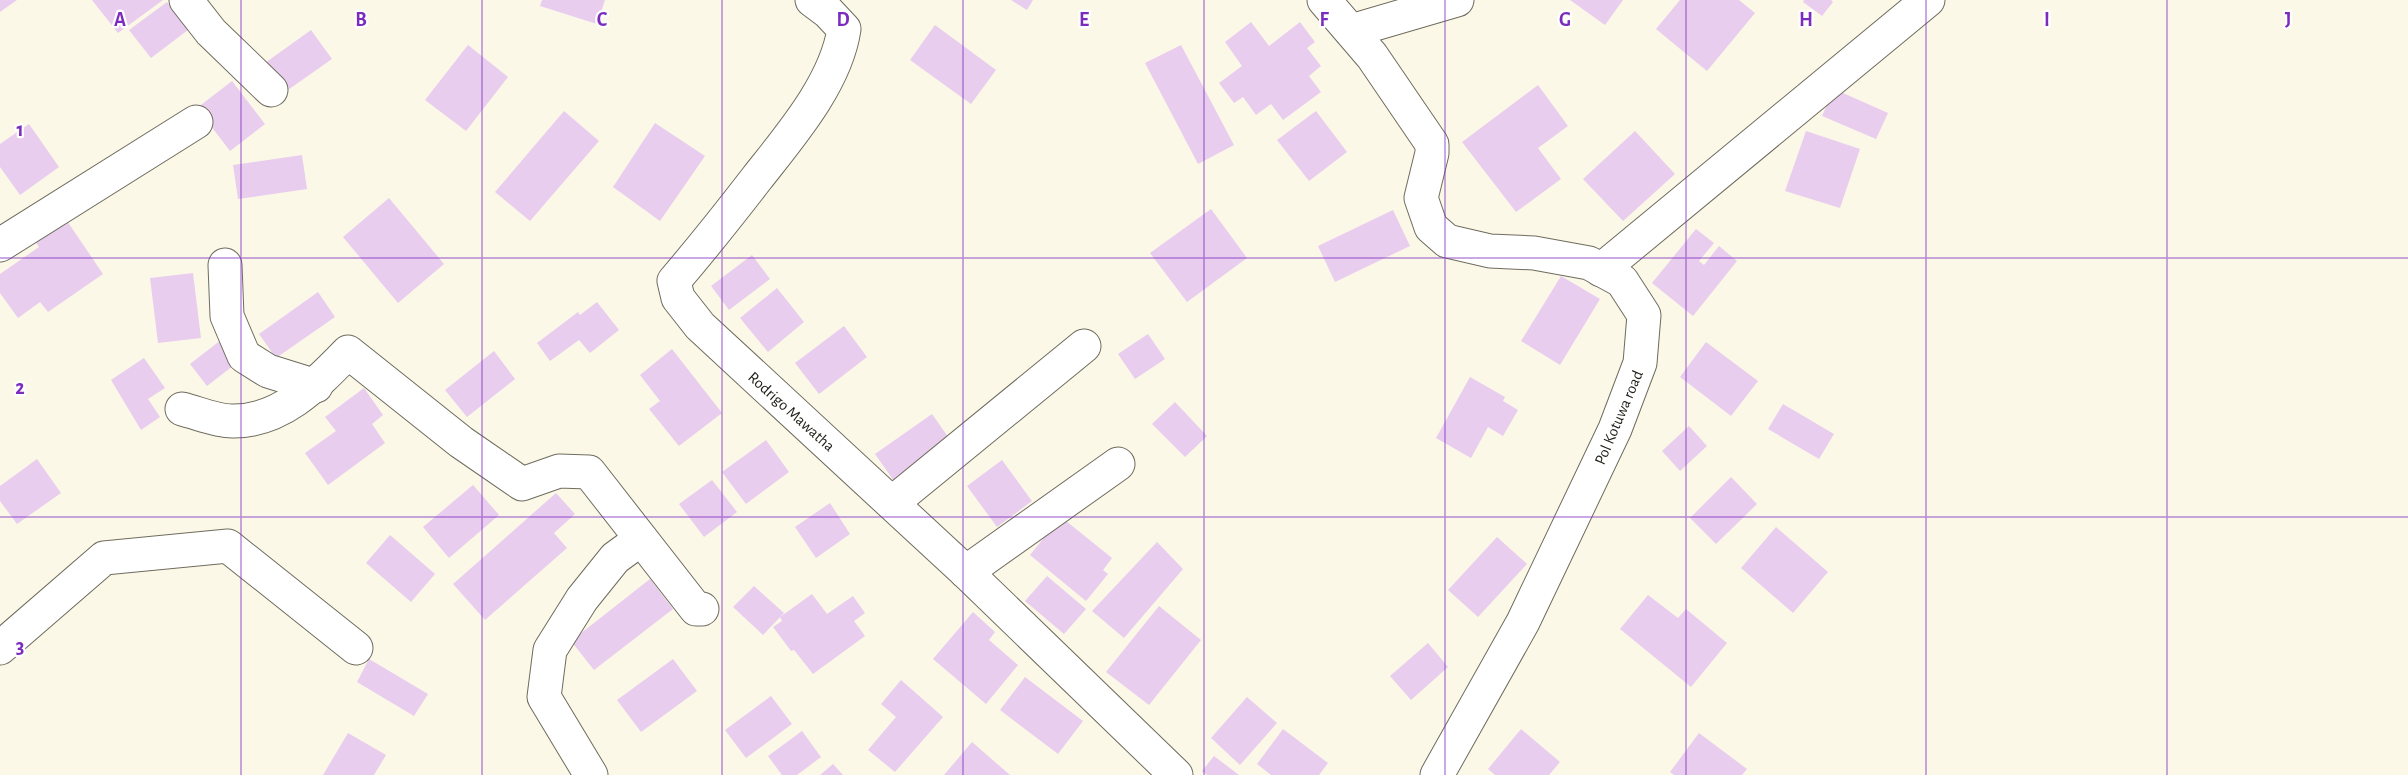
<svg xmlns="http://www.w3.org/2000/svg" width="2408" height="775" font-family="'Alegreya Sans',sans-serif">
<rect width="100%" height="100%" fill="#fcf8e8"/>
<!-- building -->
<g fill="#e8cdef">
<path d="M 0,0 L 17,0 L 0,12 Z"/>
<path d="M 92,0 L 163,0 L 118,33 Z"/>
<path d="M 542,0 L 605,0 L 597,24 L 540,6 Z"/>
<path d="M 1011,0 L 1033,0 L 1027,10 Z"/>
<path d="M 1570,0 L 1623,0 L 1605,25 Z"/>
<path d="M 1680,0 L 1739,0 L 1755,13 L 1707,71 L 1656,29 Z"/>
<path d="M 1804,0 L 1831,0 L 1833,2 L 1822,16 L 1803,2 Z"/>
<path d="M 167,2 L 188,30 L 151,58 L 129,30 Z"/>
<path d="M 1251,22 L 1269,46 L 1300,22 L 1315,42 L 1307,48 L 1321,66 L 1309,76 L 1321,92 L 1283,120 L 1271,104 L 1256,115 L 1243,97 L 1234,103 L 1219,83 L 1242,66 L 1225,42 Z"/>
<path d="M 935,25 L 996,70 L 971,104 L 910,60 Z"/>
<path d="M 311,30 L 332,59 L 285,92 L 265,63 Z"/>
<path d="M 468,45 L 508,77 L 466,131 L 425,100 Z"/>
<path d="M 1181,45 L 1234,145 L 1198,164 L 1145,63 Z"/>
<path d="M 232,81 L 265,124 L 230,151 L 197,108 Z"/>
<path d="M 1538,85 L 1568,126 L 1538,148 L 1561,179 L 1516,212 L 1462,142 Z"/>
<path d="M 1834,89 L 1888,113 L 1876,139 L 1822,116 Z"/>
<path d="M 564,111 L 599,141 L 530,221 L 495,192 Z"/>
<path d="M 1316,111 L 1347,152 L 1309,181 L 1277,140 Z"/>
<path d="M 655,123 L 705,156 L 660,221 L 613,187 Z"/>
<path d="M 29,124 L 59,167 L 20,195 L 0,167 L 0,144 Z"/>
<path d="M 1635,131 L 1675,174 L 1623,221 L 1583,179 Z"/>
<path d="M 1806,131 L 1860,149 L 1840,208 L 1785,191 Z"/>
<path d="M 302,155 L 307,189 L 238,199 L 233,165 Z"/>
<path d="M 389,198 L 444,264 L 398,303 L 343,237 Z"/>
<path d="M 1211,209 L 1247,258 L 1187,302 L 1150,253 Z"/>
<path d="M 1393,210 L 1410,246 L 1335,282 L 1318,246 Z"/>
<path d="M 63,215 L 103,274 L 48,312 L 40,302 L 18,318 L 0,293 L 0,274 L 39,247 L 32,237 Z"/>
<path d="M 1696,229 L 1714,243 L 1699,261 L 1704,265 L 1719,246 L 1737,261 L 1693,316 L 1652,283 Z"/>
<path d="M 752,255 L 770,279 L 729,310 L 711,286 Z"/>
<path d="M 193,273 L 201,338 L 158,343 L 150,278 Z"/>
<path d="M 1561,276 L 1600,299 L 1560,365 L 1521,341 Z"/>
<path d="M 777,288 L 804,322 L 768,352 L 740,318 Z"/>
<path d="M 318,292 L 335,317 L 276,358 L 259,334 Z"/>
<path d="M 597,302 L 619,330 L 590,353 L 579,340 L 550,361 L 537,343 L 578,312 L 580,315 Z"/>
<path d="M 844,326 L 867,357 L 819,394 L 795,363 Z"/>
<path d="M 1148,334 L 1165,359 L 1135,379 L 1118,354 Z"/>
<path d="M 221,340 L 238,362 L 207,386 L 190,364 Z"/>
<path d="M 1706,342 L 1758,381 L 1731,416 L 1680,377 Z"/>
<path d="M 672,349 L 722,413 L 679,446 L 649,409 L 660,401 L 640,375 Z"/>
<path d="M 494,351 L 515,379 L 467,417 L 445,390 Z"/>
<path d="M 144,358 L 165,388 L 148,399 L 160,417 L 141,430 L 111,380 Z"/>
<path d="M 1470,377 L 1505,397 L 1503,401 L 1518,410 L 1503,436 L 1488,427 L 1471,458 L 1436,438 Z"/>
<path d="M 364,388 L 383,415 L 372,424 L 385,443 L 328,485 L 305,453 L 336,431 L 325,417 Z"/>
<path d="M 1175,402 L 1207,436 L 1185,457 L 1152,424 Z"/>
<path d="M 1783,404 L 1834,434 L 1819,459 L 1768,429 Z"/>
<path d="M 932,414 L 951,441 L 894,481 L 875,454 Z"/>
<path d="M 1689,426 L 1707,446 L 1680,471 L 1662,451 Z"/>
<path d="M 766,440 L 789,472 L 746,504 L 722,472 Z"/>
<path d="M 37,459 L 61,493 L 17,524 L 0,501 L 0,486 Z"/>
<path d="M 1002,460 L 1032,501 L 997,527 L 967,486 Z"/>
<path d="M 1731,477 L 1757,504 L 1716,544 L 1690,518 Z"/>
<path d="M 712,480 L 737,512 L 704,537 L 679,504 Z"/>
<path d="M 473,485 L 499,515 L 449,558 L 423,527 Z"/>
<path d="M 556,493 L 575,514 L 554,533 L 567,548 L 485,620 L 453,584 Z"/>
<path d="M 830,503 L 850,534 L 816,558 L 795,527 Z"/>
<path d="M 1061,517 L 1112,558 L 1103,570 L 1108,574 L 1086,601 L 1030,555 Z"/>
<path d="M 1776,527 L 1828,572 L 1793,613 L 1741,568 Z"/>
<path d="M 390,535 L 435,574 L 411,602 L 366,563 Z"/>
<path d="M 1497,537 L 1527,564 L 1478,617 L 1448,590 Z"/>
<path d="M 1157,542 L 1183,569 L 1124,638 L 1092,611 Z"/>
<path d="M 1047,576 L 1086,609 L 1064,634 L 1025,601 Z"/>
<path d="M 650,579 L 673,609 L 594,670 L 571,641 Z"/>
<path d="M 754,586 L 784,613 L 763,635 L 733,607 Z"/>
<path d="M 812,594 L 827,614 L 853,596 L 865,613 L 854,621 L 865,636 L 813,674 L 794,650 L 791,651 L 773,627 L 782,621 L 780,617 Z"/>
<path d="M 1648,595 L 1678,618 L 1686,609 L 1727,643 L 1691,687 L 1620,629 Z"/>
<path d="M 1159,606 L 1201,640 L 1149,705 L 1106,672 Z"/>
<path d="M 973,612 L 995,632 L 989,640 L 1018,665 L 986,704 L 933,659 Z"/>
<path d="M 1428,643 L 1448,667 L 1411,700 L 1390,676 Z"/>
<path d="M 369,659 L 428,694 L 414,716 L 357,682 Z"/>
<path d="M 673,659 L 697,691 L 641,732 L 617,700 Z"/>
<path d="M 1025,677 L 1083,721 L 1058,754 L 1000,710 Z"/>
<path d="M 901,680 L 943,717 L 895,772 L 868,750 L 896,717 L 881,704 Z"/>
<path d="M 771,696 L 792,724 L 746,758 L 725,730 Z"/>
<path d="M 1247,697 L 1277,723 L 1240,765 L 1211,738 Z"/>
<path d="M 1283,729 L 1328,763 L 1319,775 L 1271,775 L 1257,764 Z"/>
<path d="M 1521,729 L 1560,762 L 1549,775 L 1495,775 L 1488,769 Z"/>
<path d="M 802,731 L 821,757 L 797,775 L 782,775 L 768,756 Z"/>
<path d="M 348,733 L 386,755 L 374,775 L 323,775 Z"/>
<path d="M 1699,733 L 1747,769 L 1742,775 L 1674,775 L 1670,772 Z"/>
<path d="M 972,742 L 1010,775 L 944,775 Z"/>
<path d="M 1214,756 L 1239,775 L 1207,775 L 1202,771 Z"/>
<path d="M 833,764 L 843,775 L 820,775 Z"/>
</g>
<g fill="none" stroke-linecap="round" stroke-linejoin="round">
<!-- minor casing -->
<g stroke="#6f6c5e" stroke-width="35">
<g id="minor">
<path d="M 186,0 L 211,32 L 271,90"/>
<path d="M 812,0 L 828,12 L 844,29 C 836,83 790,136 757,178 C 730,213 703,247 674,281 L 678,298 L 700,326 L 966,572 L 1176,775"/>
<path d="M 1324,0 L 1372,56 L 1432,144 L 1432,153 L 1421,198 L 1431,227 L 1447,241 L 1490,251 L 1534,253 L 1589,263 L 1622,281 L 1644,315 L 1640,363 L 1615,429 L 1523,622 L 1437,775"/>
<path d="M 1351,31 L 1457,0"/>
<path d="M 0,245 L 196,122"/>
<path d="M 225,265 L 227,316 L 244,356 L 268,371 L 316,386"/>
<path d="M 1601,270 L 1928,0"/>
<path d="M 182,409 C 198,413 216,421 232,421 C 281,422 316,385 348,352 L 461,442 L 522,484 L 559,471 L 589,472 L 696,609 L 702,609"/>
<path d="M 892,503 L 1084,346"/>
<path d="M 966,572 L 1118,464"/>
<path d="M 0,648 L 104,558 L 228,546 L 356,648"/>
<path d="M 591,775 L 544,697 L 550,650 L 582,599 L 615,558 L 641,539"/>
</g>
</g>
<!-- minor -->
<use href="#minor" stroke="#fff" stroke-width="33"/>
</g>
<!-- grid -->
<path fill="none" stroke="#7b2cbf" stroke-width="1.5" stroke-opacity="0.55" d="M 241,0 L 241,775M 482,0 L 482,775M 722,0 L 722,775M 963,0 L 963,775M 1204,0 L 1204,775M 1445,0 L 1445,775M 1686,0 L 1686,775M 1926,0 L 1926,775M 2167,0 L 2167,775M 0,258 L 2408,258M 0,517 L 2408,517"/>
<g text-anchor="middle" stroke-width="4.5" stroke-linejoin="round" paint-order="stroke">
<!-- street labels -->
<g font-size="16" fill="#22201a" stroke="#fff">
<text transform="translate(792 411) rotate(42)" y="6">Rodrigo Mawatha</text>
<text transform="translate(1618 417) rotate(-67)" y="6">Pol Kotuwa road</text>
</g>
</g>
<g font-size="20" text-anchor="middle" font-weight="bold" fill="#7b2cbf" stroke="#fff" stroke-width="4.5" stroke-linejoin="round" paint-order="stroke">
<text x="120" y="26">A</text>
<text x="361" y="26">B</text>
<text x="602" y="26">C</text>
<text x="843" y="26">D</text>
<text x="1084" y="26">E</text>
<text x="1324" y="26">F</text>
<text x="1565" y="26">G</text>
<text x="1806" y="26">H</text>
<text x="2047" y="26">I</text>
<text x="2288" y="26">J</text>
<text x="20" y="136">1</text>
<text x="20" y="394">2</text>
<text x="20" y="653">3</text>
</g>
</svg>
